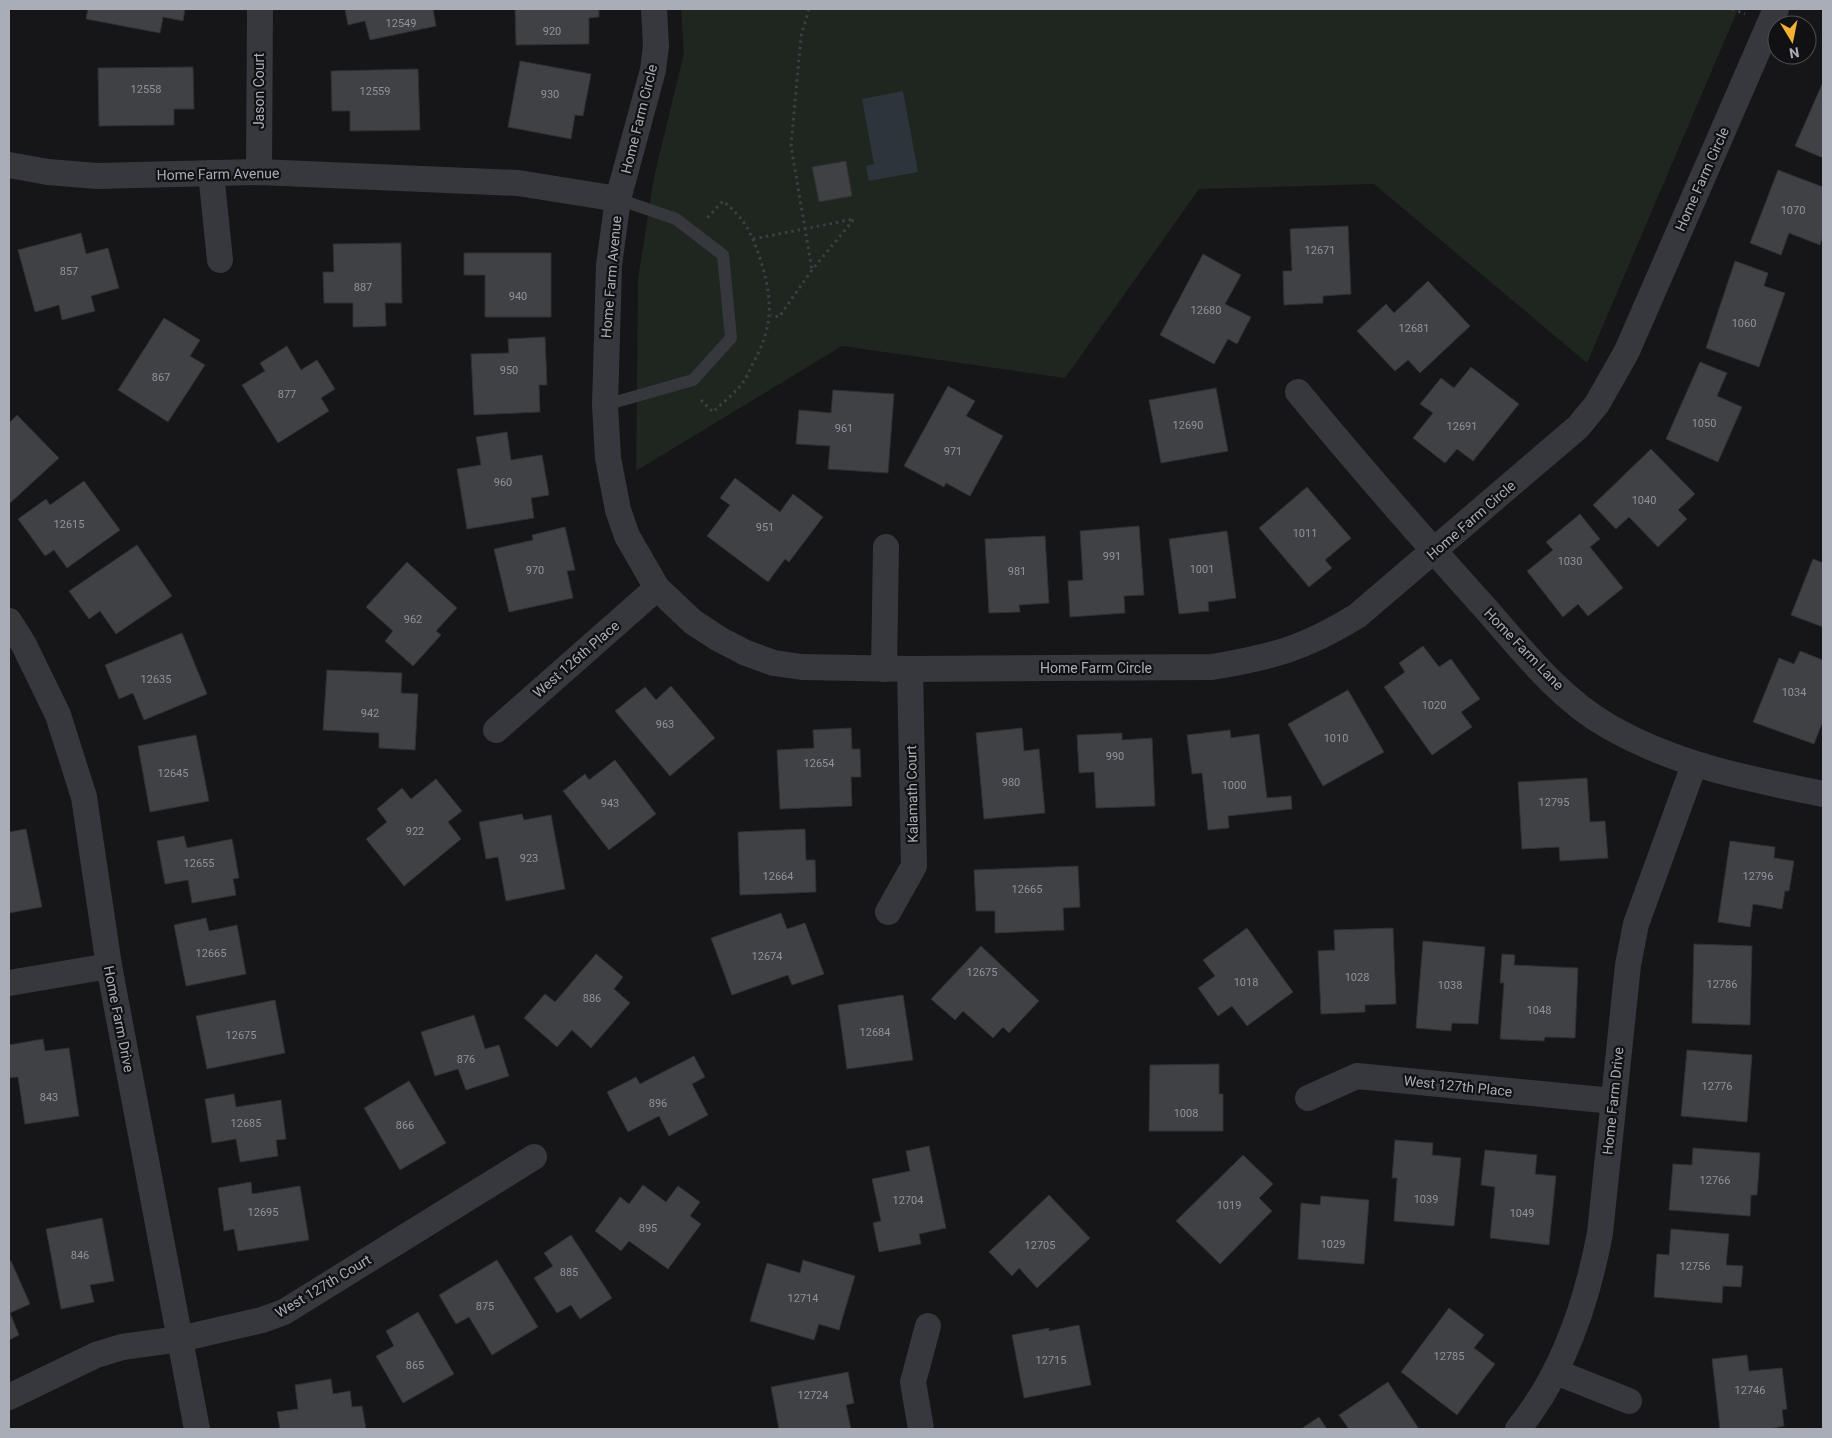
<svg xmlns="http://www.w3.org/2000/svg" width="1832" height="1438" font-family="Roboto,sans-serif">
<rect width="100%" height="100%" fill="#161618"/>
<!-- green -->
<path fill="#1e261f" d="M 681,9 L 1738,9 L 1587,363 L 1374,184 L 1199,189 L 1065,378 L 842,346 L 636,471 L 638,279 L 654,177 L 684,53 Z"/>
<!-- water -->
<path fill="#2c353c" d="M 903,91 L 918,172 L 869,181 L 866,166 L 874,164 L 862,99 Z"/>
<!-- building -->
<g fill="#404145" stroke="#303034">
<path d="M 88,9 L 185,9 L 183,21 L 163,17 L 160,33 L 86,19 Z"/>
<path d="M 345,9 L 433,9 L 436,26 L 370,40 L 365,21 L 348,25 Z"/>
<path d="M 515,9 L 599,9 L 599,17 L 589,18 L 589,44 L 516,45 Z"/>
<path d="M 520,61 L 591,74 L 583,116 L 575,115 L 571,139 L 508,127 Z"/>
<path d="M 193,67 L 194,109 L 174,109 L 174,125 L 99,126 L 98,68 Z"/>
<path d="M 418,69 L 420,130 L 350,131 L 350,111 L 332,111 L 331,71 Z"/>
<path d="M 1823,82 L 1823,158 L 1795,146 Z"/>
<path d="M 846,161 L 852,196 L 819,202 L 812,167 Z"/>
<path d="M 1778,170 L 1823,187 L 1823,236 L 1820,245 L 1789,233 L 1781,255 L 1750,243 Z"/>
<path d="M 1348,226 L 1351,294 L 1323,296 L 1323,303 L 1284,305 L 1283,271 L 1292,271 L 1290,229 Z"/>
<path d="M 81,233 L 86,254 L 108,248 L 119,288 L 91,296 L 95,311 L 62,320 L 59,305 L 35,312 L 18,250 Z"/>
<path d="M 401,243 L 402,303 L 385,303 L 386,326 L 353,327 L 353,303 L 324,303 L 323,272 L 334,272 L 333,244 Z"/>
<path d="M 464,253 L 551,253 L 551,317 L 485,317 L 485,275 L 464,275 Z"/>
<path d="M 1203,254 L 1241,275 L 1225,304 L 1251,317 L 1237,344 L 1228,339 L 1214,364 L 1160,335 Z"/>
<path d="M 1735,261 L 1768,273 L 1764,286 L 1785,293 L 1759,367 L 1706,348 Z"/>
<path d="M 1428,281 L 1470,326 L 1420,373 L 1408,360 L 1395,371 L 1357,331 L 1386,304 L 1394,313 Z"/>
<path d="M 164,318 L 200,340 L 190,356 L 205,365 L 168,422 L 118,390 Z"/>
<path d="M 545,337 L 547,385 L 539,385 L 540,412 L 474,415 L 471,354 L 509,353 L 508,339 Z"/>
<path d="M 287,346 L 301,370 L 317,360 L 335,389 L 321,398 L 329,411 L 278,443 L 242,385 L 265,371 L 260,363 Z"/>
<path d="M 1700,362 L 1727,373 L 1717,396 L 1742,407 L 1718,462 L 1666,439 Z"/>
<path d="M 1471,367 L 1519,404 L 1473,461 L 1457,449 L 1445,463 L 1413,438 L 1433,413 L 1420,404 L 1441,378 L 1454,388 Z"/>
<path d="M 948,386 L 975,401 L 966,416 L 1003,436 L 970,496 L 946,483 L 944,487 L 904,466 Z"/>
<path d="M 1216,388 L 1228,451 L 1161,463 L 1149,400 Z"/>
<path d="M 833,390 L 894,394 L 888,473 L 828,469 L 830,446 L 796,444 L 799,410 L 831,413 Z"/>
<path d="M 17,415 L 59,458 L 9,504 L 9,423 Z"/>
<path d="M 507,432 L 511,460 L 542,455 L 549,495 L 531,498 L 534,518 L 467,529 L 457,469 L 481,465 L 476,437 Z"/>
<path d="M 1651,449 L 1695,494 L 1678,510 L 1687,519 L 1658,547 L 1629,517 L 1616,529 L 1593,505 Z"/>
<path d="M 735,478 L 780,512 L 793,494 L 823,517 L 789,562 L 785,559 L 768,582 L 707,536 L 730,505 L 720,498 Z"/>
<path d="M 84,481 L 120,530 L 67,568 L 54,550 L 45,556 L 18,519 L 46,499 L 50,505 Z"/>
<path d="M 1307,487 L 1351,538 L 1325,560 L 1332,568 L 1309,587 L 1259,528 Z"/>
<path d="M 1580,514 L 1600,539 L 1590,547 L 1623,588 L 1588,616 L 1578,604 L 1563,617 L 1527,571 L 1553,550 L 1546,542 Z"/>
<path d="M 1139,526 L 1144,595 L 1124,596 L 1125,613 L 1070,617 L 1068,581 L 1083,580 L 1080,531 Z"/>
<path d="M 565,527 L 575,570 L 567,571 L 573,598 L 509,612 L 494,549 L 533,540 L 532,535 Z"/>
<path d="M 1227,531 L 1236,598 L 1208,602 L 1209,611 L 1179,614 L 1169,539 Z"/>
<path d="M 1045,536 L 1049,603 L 1019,605 L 1020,612 L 989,613 L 985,539 Z"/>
<path d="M 137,545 L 172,596 L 116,634 L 100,611 L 89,619 L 69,591 Z"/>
<path d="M 1813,559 L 1823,563 L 1823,627 L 1791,615 Z"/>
<path d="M 407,562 L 457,608 L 436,631 L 441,635 L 413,666 L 385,641 L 393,631 L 366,607 Z"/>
<path d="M 182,633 L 207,694 L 144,720 L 133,693 L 119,699 L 105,665 Z"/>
<path d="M 1423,646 L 1439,667 L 1451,659 L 1480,699 L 1461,712 L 1472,727 L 1432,755 L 1384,687 L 1405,672 L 1399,663 Z"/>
<path d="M 1800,651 L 1823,660 L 1823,721 L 1814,744 L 1753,722 L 1779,658 L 1794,664 Z"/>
<path d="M 327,670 L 402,673 L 401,693 L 418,694 L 415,750 L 379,748 L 379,733 L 323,730 Z"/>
<path d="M 671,686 L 715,738 L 670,776 L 615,711 L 645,687 L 656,700 Z"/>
<path d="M 1348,690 L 1384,752 L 1323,786 L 1288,724 Z"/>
<path d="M 851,728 L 852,749 L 860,749 L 861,777 L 851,777 L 852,806 L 780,809 L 777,750 L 814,748 L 813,730 Z"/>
<path d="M 1022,728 L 1024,751 L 1039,749 L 1045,813 L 984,819 L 976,733 Z"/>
<path d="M 1230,730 L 1231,738 L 1259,734 L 1267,798 L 1291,796 L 1292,809 L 1228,816 L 1229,828 L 1208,830 L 1202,773 L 1192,774 L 1187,735 Z"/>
<path d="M 1122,733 L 1122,740 L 1152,738 L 1155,806 L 1096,808 L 1094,772 L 1079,773 L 1077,735 Z"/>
<path d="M 196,735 L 209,801 L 150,812 L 138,746 Z"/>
<path d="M 615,760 L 656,814 L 609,850 L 563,791 L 585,774 L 589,780 Z"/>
<path d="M 1587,778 L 1590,822 L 1605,821 L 1608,858 L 1560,861 L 1559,847 L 1522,849 L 1518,782 Z"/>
<path d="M 436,779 L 462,811 L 448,822 L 461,839 L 404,886 L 366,839 L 387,822 L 377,809 L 402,788 L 411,799 Z"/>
<path d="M 522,814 L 524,820 L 551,815 L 565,889 L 506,901 L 498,857 L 486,859 L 479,822 Z"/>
<path d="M 26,829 L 42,907 L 9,913 L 9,832 Z"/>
<path d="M 805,829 L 806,860 L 815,860 L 816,892 L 740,895 L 738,832 Z"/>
<path d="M 184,836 L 187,848 L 232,839 L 239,878 L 233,879 L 236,895 L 192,903 L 188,880 L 165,884 L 157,841 Z"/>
<path d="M 1730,841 L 1775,847 L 1774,858 L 1794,861 L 1789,891 L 1785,891 L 1782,909 L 1753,904 L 1750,927 L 1718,922 Z"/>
<path d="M 1078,866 L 1080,907 L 1063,908 L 1064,930 L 995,933 L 995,911 L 976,911 L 974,870 Z"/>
<path d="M 781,913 L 787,929 L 805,923 L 824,974 L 792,985 L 788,975 L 732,995 L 711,938 Z"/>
<path d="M 206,918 L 209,931 L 237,925 L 246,974 L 186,986 L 174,925 Z"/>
<path d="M 1247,928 L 1293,992 L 1247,1026 L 1232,1006 L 1218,1016 L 1198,988 L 1215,976 L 1203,960 Z"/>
<path d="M 1393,928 L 1396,1004 L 1365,1005 L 1365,1012 L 1321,1014 L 1318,951 L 1335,950 L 1334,930 Z"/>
<path d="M 1423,941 L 1485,947 L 1478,1024 L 1452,1023 L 1451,1031 L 1416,1028 Z"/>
<path d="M 1694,944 L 1752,946 L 1750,1025 L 1692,1023 Z"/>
<path d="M 981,946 L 1039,1001 L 1009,1033 L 1003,1027 L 993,1038 L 963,1011 L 955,1020 L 931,999 Z"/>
<path d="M 596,954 L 623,977 L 614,989 L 630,1003 L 591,1048 L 572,1030 L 557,1047 L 524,1018 L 545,994 L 555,1002 Z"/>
<path d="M 1502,954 L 1515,955 L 1514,965 L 1578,968 L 1575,1038 L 1545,1037 L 1544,1041 L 1500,1039 L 1504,983 L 1500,983 Z"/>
<path d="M 903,995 L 913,1060 L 847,1069 L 838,1005 Z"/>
<path d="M 275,1000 L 285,1053 L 207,1069 L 196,1016 Z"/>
<path d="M 474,1015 L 485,1049 L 499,1045 L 509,1076 L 466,1090 L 458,1069 L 435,1076 L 421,1032 Z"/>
<path d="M 43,1039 L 45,1051 L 69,1048 L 79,1116 L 25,1124 L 18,1077 L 9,1078 L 9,1045 Z"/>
<path d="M 1687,1050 L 1752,1055 L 1747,1122 L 1681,1116 Z"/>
<path d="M 694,1056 L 705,1077 L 692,1084 L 708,1115 L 669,1136 L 659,1116 L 628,1132 L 607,1092 L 636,1077 L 640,1084 Z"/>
<path d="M 1219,1064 L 1219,1094 L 1223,1094 L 1223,1131 L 1149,1131 L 1150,1065 Z"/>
<path d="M 409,1081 L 446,1143 L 400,1170 L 364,1108 Z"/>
<path d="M 234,1094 L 236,1107 L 281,1100 L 286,1139 L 276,1140 L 278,1156 L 240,1162 L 236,1139 L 212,1143 L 205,1099 Z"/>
<path d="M 1395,1140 L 1433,1143 L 1432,1155 L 1461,1158 L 1454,1226 L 1394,1221 L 1397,1178 L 1392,1178 Z"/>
<path d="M 929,1146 L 946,1228 L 919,1234 L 921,1244 L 879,1252 L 873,1223 L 881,1221 L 872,1179 L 910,1171 L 906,1151 Z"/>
<path d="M 1693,1148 L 1760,1153 L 1757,1195 L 1751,1195 L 1750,1216 L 1669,1210 L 1673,1164 L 1692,1165 Z"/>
<path d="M 1485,1150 L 1537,1155 L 1535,1174 L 1556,1176 L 1549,1245 L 1490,1238 L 1495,1187 L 1481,1185 Z"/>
<path d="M 1243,1155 L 1273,1184 L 1259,1198 L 1272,1211 L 1220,1264 L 1176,1221 Z"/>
<path d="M 251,1182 L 252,1194 L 300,1186 L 309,1240 L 238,1251 L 234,1229 L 224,1231 L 218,1188 Z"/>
<path d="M 643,1185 L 666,1202 L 678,1186 L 700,1202 L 690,1216 L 701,1224 L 668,1269 L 629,1241 L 621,1251 L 595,1231 L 620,1197 L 629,1204 Z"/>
<path d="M 1049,1195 L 1090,1238 L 1037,1288 L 1019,1268 L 1012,1276 L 989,1252 Z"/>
<path d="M 1321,1196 L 1369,1200 L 1364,1264 L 1298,1259 L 1301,1203 L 1320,1205 Z"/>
<path d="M 102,1218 L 114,1281 L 90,1285 L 94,1302 L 61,1309 L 46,1229 Z"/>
<path d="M 1671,1229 L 1729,1234 L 1726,1265 L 1743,1266 L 1741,1287 L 1723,1286 L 1722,1303 L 1654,1297 L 1657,1254 L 1669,1255 Z"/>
<path d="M 571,1235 L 612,1298 L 580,1319 L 571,1305 L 557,1313 L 534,1278 L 553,1266 L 544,1253 Z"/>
<path d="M 497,1260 L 538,1327 L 492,1355 L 469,1317 L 456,1324 L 439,1295 Z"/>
<path d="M 803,1260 L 855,1276 L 839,1330 L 819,1324 L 814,1340 L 750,1321 L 767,1263 L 800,1273 Z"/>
<path d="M 11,1261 L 30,1304 L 10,1313 L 19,1335 L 9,1340 L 9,1262 Z"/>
<path d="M 1449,1308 L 1484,1335 L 1474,1348 L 1495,1364 L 1457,1415 L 1401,1372 Z"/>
<path d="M 418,1312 L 454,1374 L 403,1403 L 376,1356 L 394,1346 L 386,1331 Z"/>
<path d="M 1079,1325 L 1091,1385 L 1024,1398 L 1012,1335 L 1049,1328 L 1049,1331 Z"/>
<path d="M 1747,1355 L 1749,1371 L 1782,1368 L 1787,1409 L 1782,1410 L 1784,1426 L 1768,1429 L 1720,1429 L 1712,1359 Z"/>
<path d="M 848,1372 L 854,1403 L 846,1405 L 851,1429 L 779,1429 L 771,1387 Z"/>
<path d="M 331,1379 L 333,1394 L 350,1391 L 352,1407 L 362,1406 L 366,1429 L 280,1429 L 277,1412 L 298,1409 L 295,1385 Z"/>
<path d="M 1388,1382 L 1419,1429 L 1349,1429 L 1339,1415 Z"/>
<path d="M 1319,1417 L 1327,1429 L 1301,1429 Z"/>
</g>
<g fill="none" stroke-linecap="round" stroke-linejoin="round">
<!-- path -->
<g stroke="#3d3f44" stroke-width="3" stroke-dasharray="2.5 4" stroke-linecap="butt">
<path d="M 809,9 L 801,36 L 791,146 L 812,270"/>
<path d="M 1732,9 L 1745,14"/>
<path d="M 753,239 L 854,219 L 812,270 L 779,317 L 771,315"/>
<path d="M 701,400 L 713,412 C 722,403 733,395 741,385 C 746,379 749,372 752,365 C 774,326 773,300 760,258 C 750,231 746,220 723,201 L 707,218"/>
</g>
<!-- service -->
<path stroke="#37383d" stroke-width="12" d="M 605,405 L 693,380 L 731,338 L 723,255 L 676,219 L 618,199"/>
<!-- minor -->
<g stroke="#37383d" stroke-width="26">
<path d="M 654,9 L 656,46 L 653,70 L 618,199 L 609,265 L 605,405 L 608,458 L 618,510 L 627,536 L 657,588 L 693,622 L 719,639 L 746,653 L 774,663 L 802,667 L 910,669 L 1212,667 C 1273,657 1305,648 1357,616 L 1578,427 L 1597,404 L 1627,351 L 1776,9"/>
<path d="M 9,165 L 48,172 L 97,176 L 259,172 L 518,183 L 618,199"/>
<path d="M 259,172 L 260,9"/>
<path d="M 211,173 L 220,260"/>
<path d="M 1298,392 C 1359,466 1422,538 1486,609 C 1522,650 1560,699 1608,726 C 1675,765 1749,779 1823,794"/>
<path d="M 9,621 L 24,645 L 58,715 L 84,797 L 109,966 L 197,1429"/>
<path d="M 884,669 L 886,547"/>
<path d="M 496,730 L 657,588"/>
<path d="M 888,912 L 914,866 L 910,669"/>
<path d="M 9,983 L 109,966"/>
<path d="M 1308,1098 L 1357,1076 L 1613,1101"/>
<path d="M 1556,1372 L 1629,1401"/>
<path d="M 9,1397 L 96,1355 L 122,1347 L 180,1339 L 262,1320 L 284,1312 L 534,1157"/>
<path d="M 921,1429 L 913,1382 L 928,1326"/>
<path d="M 1518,1429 C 1563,1374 1587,1302 1600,1233 L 1628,965 L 1636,924 L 1694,765"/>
</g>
</g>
<g text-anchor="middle" stroke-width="4.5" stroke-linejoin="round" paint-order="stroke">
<!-- number labels -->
<g font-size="11" fill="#8e929b">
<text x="401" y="27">12549</text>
<text x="552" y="35">920</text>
<text x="146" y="93">12558</text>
<text x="375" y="95">12559</text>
<text x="550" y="98">930</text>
<text x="1793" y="214">1070</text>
<text x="1320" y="254">12671</text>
<text x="69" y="275">857</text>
<text x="363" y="291">887</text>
<text x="518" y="300">940</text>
<text x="1206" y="314">12680</text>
<text x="1744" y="327">1060</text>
<text x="1414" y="332">12681</text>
<text x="509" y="374">950</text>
<text x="161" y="381">867</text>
<text x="287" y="398">877</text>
<text x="1704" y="427">1050</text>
<text x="1188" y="429">12690</text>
<text x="1462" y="430">12691</text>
<text x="844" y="432">961</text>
<text x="953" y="455">971</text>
<text x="503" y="486">960</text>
<text x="1644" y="504">1040</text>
<text x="69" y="528">12615</text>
<text x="765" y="531">951</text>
<text x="1305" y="537">1011</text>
<text x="1112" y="560">991</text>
<text x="1570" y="565">1030</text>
<text x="1202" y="573">1001</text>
<text x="535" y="574">970</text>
<text x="1017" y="575">981</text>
<text x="413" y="623">962</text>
<text x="156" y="683">12635</text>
<text x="1794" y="696">1034</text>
<text x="1434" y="709">1020</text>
<text x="370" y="717">942</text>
<text x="665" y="728">963</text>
<text x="1336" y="742">1010</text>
<text x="1115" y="760">990</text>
<text x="819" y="767">12654</text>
<text x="173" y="777">12645</text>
<text x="1011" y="786">980</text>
<text x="1234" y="789">1000</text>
<text x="1554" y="806">12795</text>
<text x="610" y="807">943</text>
<text x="415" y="835">922</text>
<text x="529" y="862">923</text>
<text x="199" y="867">12655</text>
<text x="778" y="880">12664</text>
<text x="1758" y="880">12796</text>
<text x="1027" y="893">12665</text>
<text x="211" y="957">12665</text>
<text x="767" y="960">12674</text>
<text x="982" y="976">12675</text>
<text x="1357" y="981">1028</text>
<text x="1246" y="986">1018</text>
<text x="1722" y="988">12786</text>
<text x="1450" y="989">1038</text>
<text x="592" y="1002">886</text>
<text x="1539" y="1014">1048</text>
<text x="875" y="1036">12684</text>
<text x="241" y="1039">12675</text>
<text x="466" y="1063">876</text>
<text x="1717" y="1090">12776</text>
<text x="49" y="1101">843</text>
<text x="658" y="1107">896</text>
<text x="1186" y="1117">1008</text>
<text x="246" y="1127">12685</text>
<text x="405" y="1129">866</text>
<text x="1715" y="1184">12766</text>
<text x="1426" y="1203">1039</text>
<text x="908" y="1204">12704</text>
<text x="1229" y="1209">1019</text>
<text x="263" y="1216">12695</text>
<text x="1522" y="1217">1049</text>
<text x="648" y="1232">895</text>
<text x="1333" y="1248">1029</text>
<text x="1040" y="1249">12705</text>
<text x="80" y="1259">846</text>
<text x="1695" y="1270">12756</text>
<text x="569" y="1276">885</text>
<text x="803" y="1302">12714</text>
<text x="485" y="1310">875</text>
<text x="1449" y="1360">12785</text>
<text x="1051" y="1364">12715</text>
<text x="415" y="1369">865</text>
<text x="1750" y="1394">12746</text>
<text x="813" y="1399">12724</text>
</g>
<!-- street labels -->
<g font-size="14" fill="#a8adb8" stroke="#111113">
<text transform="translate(259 91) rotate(-90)" y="5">Jason Court</text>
<text transform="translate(639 119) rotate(-76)" y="5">Home Farm Circle</text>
<text transform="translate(218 174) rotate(-1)" y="5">Home Farm Avenue</text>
<text transform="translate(1702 179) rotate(-66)" y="5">Home Farm Circle</text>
<text transform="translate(611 277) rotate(-85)" y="5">Home Farm Avenue</text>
<text transform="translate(1471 520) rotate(-41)" y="5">Home Farm Circle</text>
<text transform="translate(1524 649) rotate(46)" y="5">Home Farm Lane</text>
<text transform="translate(576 659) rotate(-41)" y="5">West 126th Place</text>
<text x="1096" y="673">Home Farm Circle</text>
<text transform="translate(912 794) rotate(-91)" y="5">Kalamath Court</text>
<text transform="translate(119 1019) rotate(79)" y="5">Home Farm Drive</text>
<text transform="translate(1458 1086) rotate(6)" y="5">West 127th Place</text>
<text transform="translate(1613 1101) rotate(-84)" y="5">Home Farm Drive</text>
<text transform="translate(323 1286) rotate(-31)" y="5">West 127th Court</text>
</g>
</g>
<!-- border -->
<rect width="1832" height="1438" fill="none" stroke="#a8adb8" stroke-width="20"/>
<!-- north arrow -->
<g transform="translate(1792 40) rotate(170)"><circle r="24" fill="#111113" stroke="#4d4f55"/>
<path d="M0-4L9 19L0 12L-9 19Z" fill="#f2b134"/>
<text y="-8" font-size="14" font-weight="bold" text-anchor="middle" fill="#a8adb8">N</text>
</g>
</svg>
